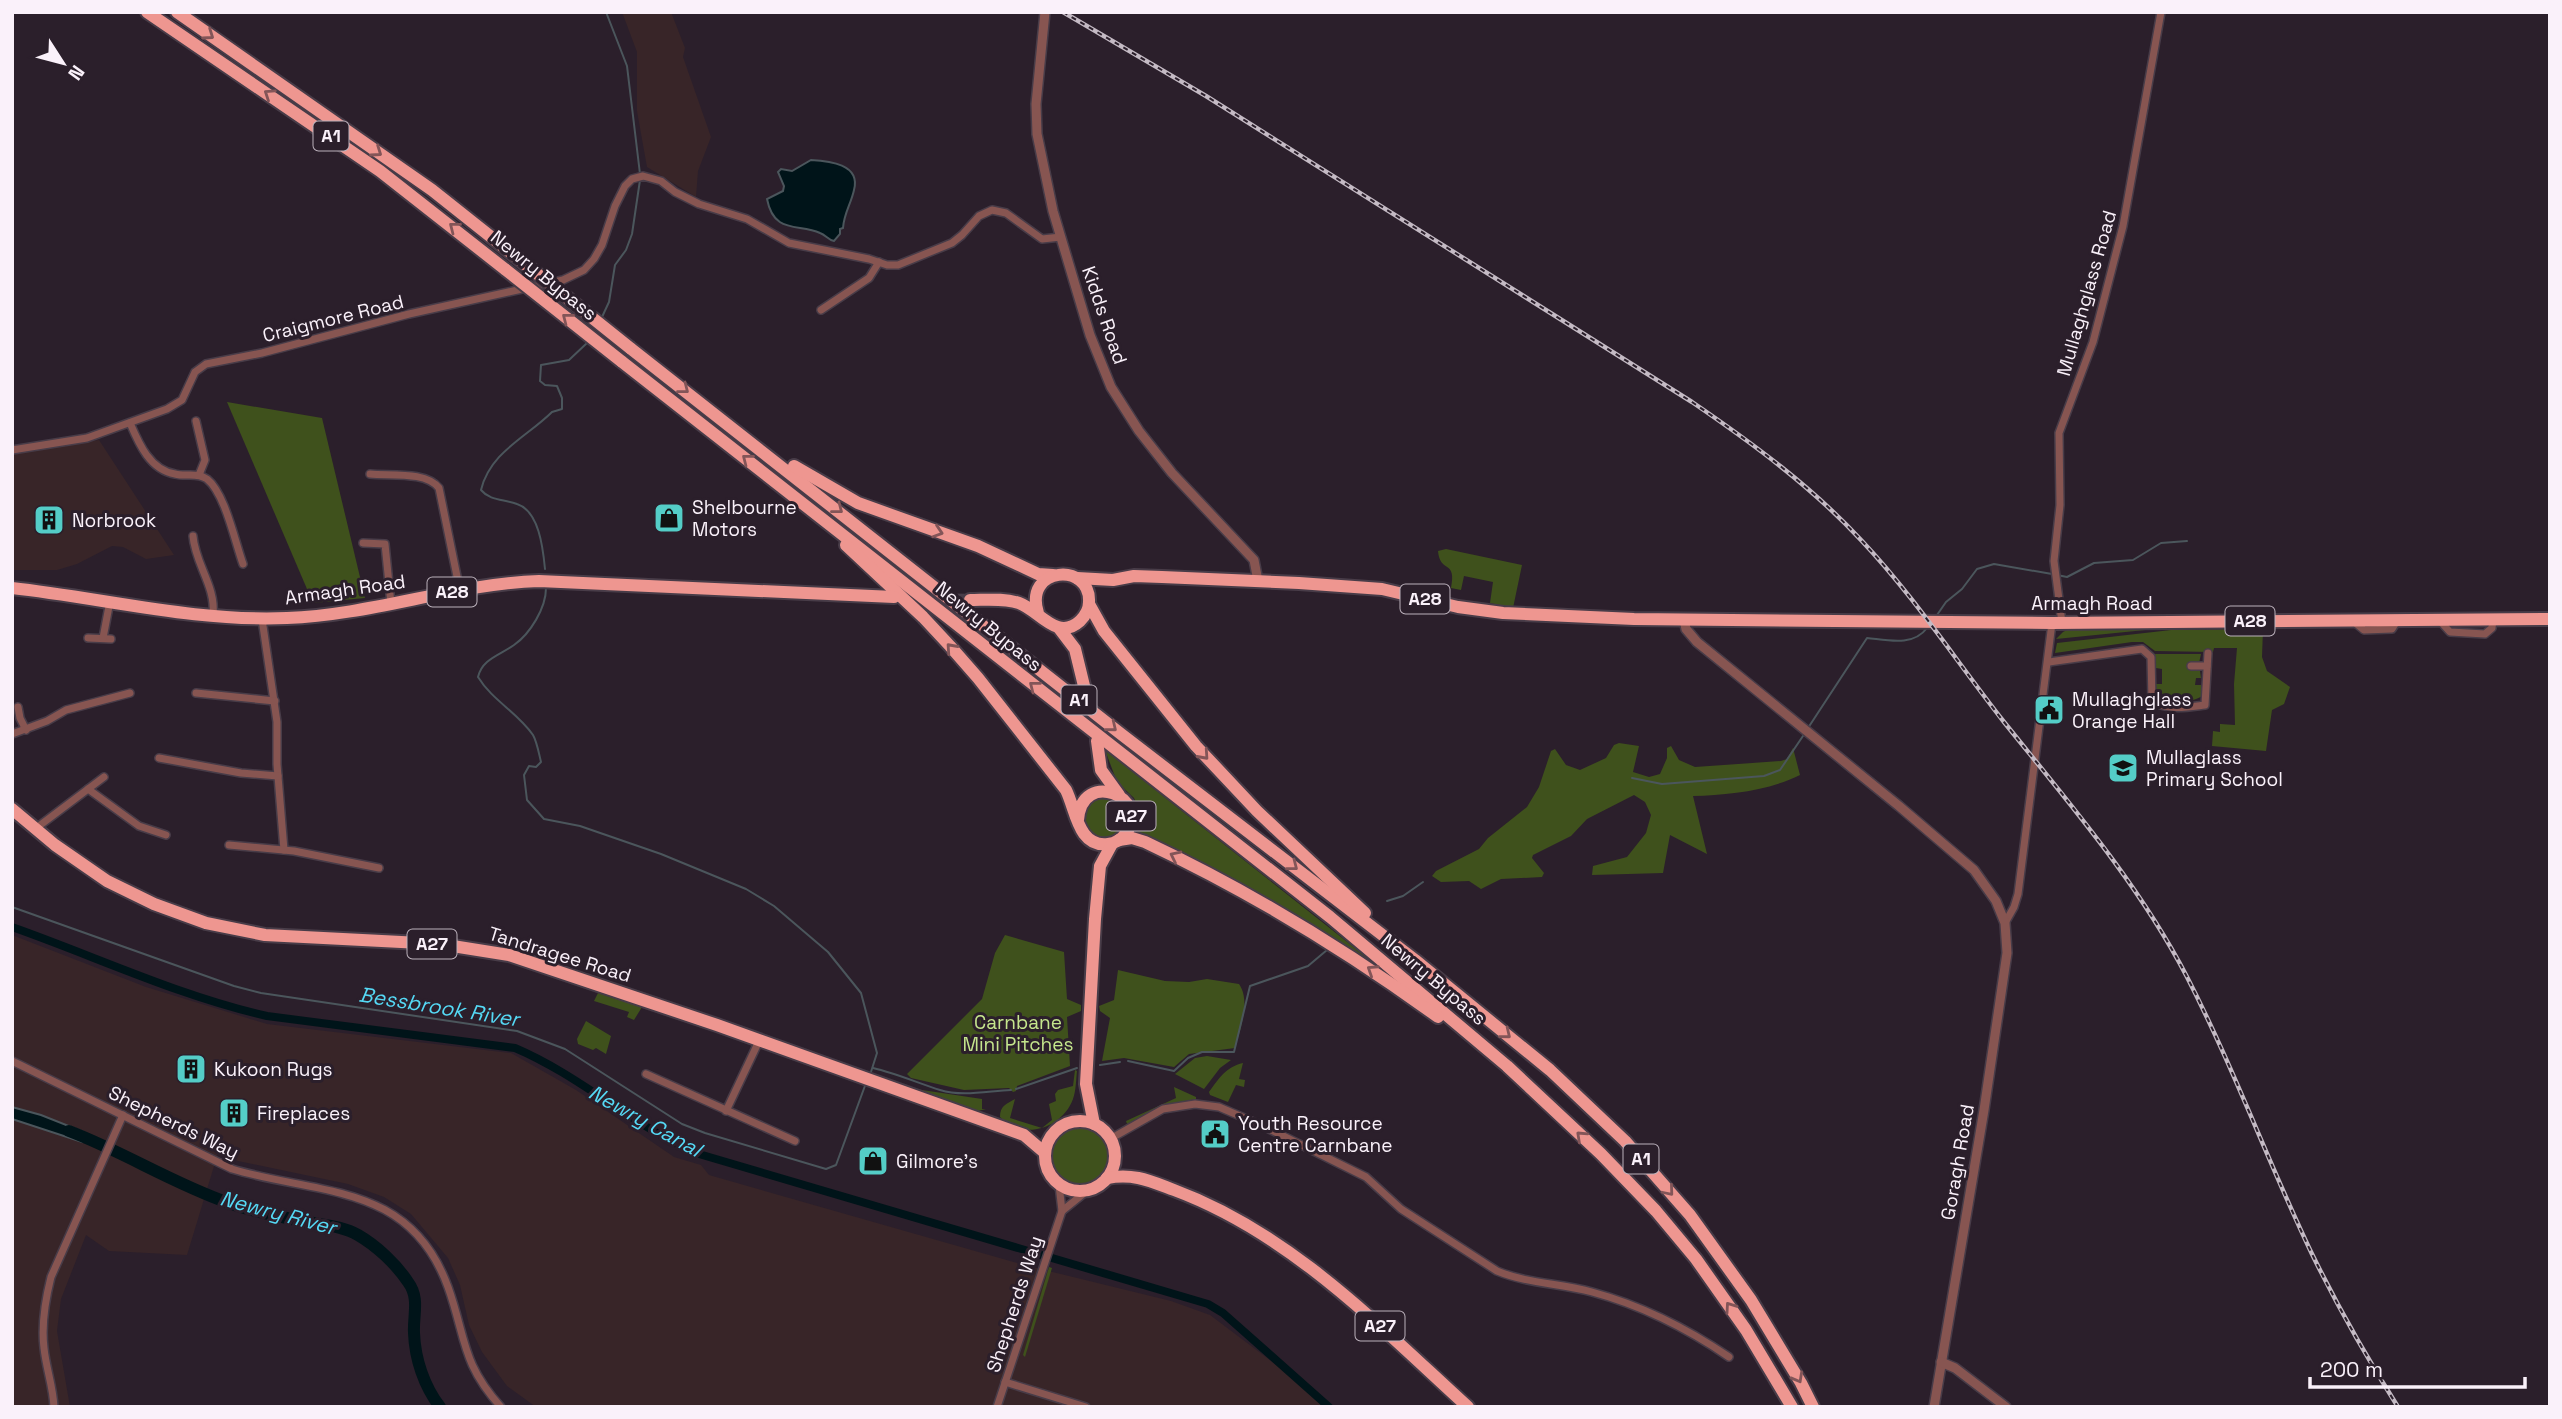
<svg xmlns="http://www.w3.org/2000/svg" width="2562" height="1419" font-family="'Space Grotesk',sans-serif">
<rect width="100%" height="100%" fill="#2b1f2b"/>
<!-- industrial -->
<g fill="#382528">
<path d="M 622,12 L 671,12 L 685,48 L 683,57 L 711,137 L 698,171 L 696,197 L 647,167 L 637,111 L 637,52 Z"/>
<path d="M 99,440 L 174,555 L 146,559 L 123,547 L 112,546 L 77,564 L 57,570 L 12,570 L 12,453 Z"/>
<path d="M 12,935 L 146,987 L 267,1024 L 511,1053 L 576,1090 L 674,1157 L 701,1165 L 709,1175 L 1024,1265 L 1171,1301 L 1210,1315 L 1295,1379 L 1326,1407 L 536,1407 L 507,1386 L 482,1352 L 469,1325 L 460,1285 L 448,1258 L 411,1214 L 384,1197 L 348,1184 L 238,1161 L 218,1153 L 187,1255 L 109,1251 L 86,1235 L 61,1299 L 57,1331 L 70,1407 L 12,1407 Z"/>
</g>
<!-- green -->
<g fill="#3f511c">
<path d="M 227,402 L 322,418 L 365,598 L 313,603 Z"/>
<path d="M 1446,549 L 1522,565 L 1513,608 L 1490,603 L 1493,582 L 1464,576 L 1461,590 L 1451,588 C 1457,559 1440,574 1438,551 Z"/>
<path d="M 2175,627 L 2056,639 L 2063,632 L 2071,628 Z"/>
<path d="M 2263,629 L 2262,657 L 2267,671 L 2290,687 L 2284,704 L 2272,710 L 2266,751 L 2212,746 L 2213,731 L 2220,732 L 2220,724 L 2235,725 L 2234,684 L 2237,648 L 2214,648 L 2213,652 L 2155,651 L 2143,642 L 2132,642 L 2055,653 L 2057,643 L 2171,630 Z"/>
<path d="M 2155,654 L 2201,654 L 2199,663 L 2188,663 L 2188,669 L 2200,671 L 2201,678 L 2196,678 L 2195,685 L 2201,685 L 2202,696 C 2190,704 2169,704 2157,698 L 2156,684 L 2162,684 L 2162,669 L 2156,668 Z"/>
<path d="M 1619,743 L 1639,746 L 1633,772 L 1649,777 L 1660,774 L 1667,758 L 1667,748 L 1671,746 L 1679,760 L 1695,767 L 1781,761 L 1787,759 L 1793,748 L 1800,775 C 1768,791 1728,795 1693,796 L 1707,854 L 1670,835 L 1663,873 L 1592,875 L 1593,866 L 1627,857 L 1646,833 L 1651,815 L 1645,802 L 1634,795 L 1587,819 L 1571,836 L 1533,855 L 1532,858 L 1544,873 L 1542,877 L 1501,879 L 1481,889 L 1469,881 L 1441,882 L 1432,876 L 1436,871 L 1479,849 L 1488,838 L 1527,807 L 1539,787 L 1551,751 L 1555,749 L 1566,765 L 1580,770 L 1606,758 L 1614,745 Z"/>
<path d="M 1105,750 L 1394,979 L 1140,835 L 1141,833 L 1137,831 L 1139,811 L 1134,798 L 1117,782 Z"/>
<path d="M 1100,798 C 1127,798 1129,818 1117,837 L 1096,841 L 1082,825 C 1084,812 1086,803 1100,798 Z"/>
<path d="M 1005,935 L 1064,952 L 1067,999 L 1081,1005 L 1081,1011 L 1067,1017 L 1070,1066 L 1017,1086 L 1016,1091 L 1013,1092 L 1009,1088 L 964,1090 L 911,1078 L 907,1074 L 982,999 L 995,953 Z"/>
<path d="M 1118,970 L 1165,981 L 1189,982 L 1207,979 L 1239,984 C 1251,1001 1240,1030 1235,1048 L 1189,1054 L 1174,1067 L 1124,1058 L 1102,1061 L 1110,1018 L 1100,1011 L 1099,1006 L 1114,1000 Z"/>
<path d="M 598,993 L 642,1007 L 634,1020 L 627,1017 L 629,1012 L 594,1001 Z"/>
<path d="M 586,1021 L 611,1036 L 606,1054 L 596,1048 L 593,1050 L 578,1044 L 577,1039 Z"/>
<path d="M 1207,1056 L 1231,1060 L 1220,1068 L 1204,1089 L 1175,1074 L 1195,1058 Z"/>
<path d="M 1243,1063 L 1239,1079 L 1245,1080 L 1244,1087 L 1236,1085 L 1228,1102 L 1210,1095 L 1209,1092 C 1219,1078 1226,1067 1243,1063 Z"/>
<path d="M 1075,1070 L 1077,1071 C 1076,1080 1076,1091 1073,1099 C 1062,1129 1022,1141 1000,1117 C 1000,1106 1006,1104 1015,1099 L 1010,1118 L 1042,1128 L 1052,1120 L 1049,1104 L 1056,1101 L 1055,1094 L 1058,1090 L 1073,1086 Z"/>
<path d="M 902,1087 L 982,1099 L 982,1109 L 986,1109 L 974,1112 Z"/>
<path d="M 1174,1087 L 1196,1097 L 1196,1099 L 1169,1104 L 1127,1124 L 1126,1121 L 1176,1098 Z"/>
<circle cx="1080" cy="1156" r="28"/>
<path d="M 1049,1267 L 1052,1268 L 1025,1357 L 1023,1355 Z"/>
</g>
<!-- water -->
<g fill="#001419" stroke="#4b565c" stroke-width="2">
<path d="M 811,160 C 829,161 861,164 854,190 C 851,204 844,213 843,228 L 840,229 L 840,234 L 834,241 C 828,240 826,235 820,233 C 799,223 774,235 767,199 L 783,191 L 784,186 L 778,172 L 781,169 L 792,171 Z"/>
<path d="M 12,1107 L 41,1115 L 84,1132 L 82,1142 L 12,1119 Z"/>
</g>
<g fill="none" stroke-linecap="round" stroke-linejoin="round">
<!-- stream -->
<g stroke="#4b565c" stroke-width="2">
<path d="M 606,12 L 627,66 L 640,174"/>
<path d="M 602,317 L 609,302 L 615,265 L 626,250 L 632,234 L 640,180"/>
<path d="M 545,569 C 543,548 539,511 517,504 C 504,499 490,501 481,490 C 490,452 527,437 552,412 L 562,409 L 562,398 L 557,386 L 545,385 L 540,381 L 541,365 L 569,360 L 587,343"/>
<path d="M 2057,575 L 2067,577 L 2094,563 L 2133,560 L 2161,543 L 2187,541"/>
<path d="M 546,588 C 546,608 530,634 514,645 C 500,655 482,659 478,677 C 492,700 518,713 533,735 C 537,742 539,754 541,762 L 536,767 L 529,766 L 524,775 L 527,800 L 544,819 L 580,826 L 661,854 L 746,889 L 774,906 L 828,952 L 861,993 L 877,1053 L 870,1075"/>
<path d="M 1937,615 L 1946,602 L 1962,589 L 1977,569 L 1994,564 L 2052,574"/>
<path d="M 1808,728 L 1867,638 C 1887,640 1913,647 1927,628"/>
<path d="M 1632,778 L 1662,784 L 1764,776 L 1780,770 L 1805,733"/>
<path d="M 1387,901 L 1403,896 L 1423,882"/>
<path d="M 12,907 L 234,986 L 261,993 L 517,1031 L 565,1049 L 682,1124 L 705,1133 L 826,1169 L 836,1165 L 866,1083"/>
<path d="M 1128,1061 L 1174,1071 L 1188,1058 L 1202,1052 L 1234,1052 L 1250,986 L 1308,966 L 1327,950"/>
<path d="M 1100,1065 L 1120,1062"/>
<path d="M 873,1068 C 895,1073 918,1083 940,1090 C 962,1097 988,1091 1011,1090"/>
<path d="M 1016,1089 L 1077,1068"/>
</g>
<!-- canal -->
<path stroke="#001419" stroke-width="8" d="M 12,927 C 97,957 179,996 267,1016 L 515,1048 C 581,1076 634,1127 699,1154 L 1208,1304 L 1223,1313 L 1329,1407"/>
<!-- river -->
<path stroke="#001419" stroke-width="12" d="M 69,1131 C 124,1152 174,1184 229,1203 C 254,1212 281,1217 307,1222 C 323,1225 343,1226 358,1235 C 377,1246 396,1264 408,1282 C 420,1298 413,1315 414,1333 C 415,1359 424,1386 440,1407"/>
<!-- trunk-tunnel -->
<g stroke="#4a3e4a" stroke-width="12" stroke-dasharray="12 6" stroke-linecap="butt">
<path d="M 918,598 L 970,600"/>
<path d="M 1085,690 L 1096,737"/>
</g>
<!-- minor casing -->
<g stroke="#483c48" stroke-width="10">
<g id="minor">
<path d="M 821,310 L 869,278 L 879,262"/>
<path d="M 196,421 L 205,460 L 199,475"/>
<path d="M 130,423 C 139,444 150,470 175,474 C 186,477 197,472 207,479 C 225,493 235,542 243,564"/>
<path d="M 12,450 L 87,438 L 167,409 L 182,400 L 195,372 L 206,364 L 262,353 L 409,314 L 563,280 L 584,270 L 594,259 L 602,245 L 615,206 L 625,186 L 632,179 L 643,176 L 661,181 L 675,192 L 699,204 L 747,219 L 789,243 L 869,259 L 887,265 L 898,265 L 952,243 L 962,235 L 979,216 L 992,210 L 1006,213 L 1042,239 L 1061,237"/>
<path d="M 370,474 C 391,476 426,471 439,488 L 460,591"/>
<path d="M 193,536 C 195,564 216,586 213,615"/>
<path d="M 363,543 L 385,544 L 391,604"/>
<path d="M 262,619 L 277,722 L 277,764 L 284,850"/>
<path d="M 2353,621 L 2364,630 L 2392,629 L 2397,621"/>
<path d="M 2440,621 L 2450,632 L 2485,634 L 2492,628 L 2493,619"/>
<path d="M 2062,623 L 2054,561 L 2060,505 L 2059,433 L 2093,342 L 2123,226 L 2161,12"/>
<path d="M 88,638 L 111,639"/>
<path d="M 103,638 L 110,601"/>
<path d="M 2049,662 L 2142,649 L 2151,657 L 2152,701 C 2168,711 2188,707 2205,705 L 2208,653"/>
<path d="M 2191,666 L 2207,666"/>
<path d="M 196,693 L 275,701"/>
<path d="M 18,707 L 20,718 L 26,730"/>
<path d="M 12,734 L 47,721 L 66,710 L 130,693"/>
<path d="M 159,758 L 241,773 L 278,776"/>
<path d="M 88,789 L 139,826 L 166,835"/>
<path d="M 35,829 L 104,777"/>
<path d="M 229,845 L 294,851 L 379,868"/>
<path d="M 2005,923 L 2014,907 L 2018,894 L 2052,623"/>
<path d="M 12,1061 L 232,1169 C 318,1195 410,1182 448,1287 C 466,1337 461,1363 501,1407"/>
<path d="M 646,1074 L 795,1141"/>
<path d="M 726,1111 L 759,1041"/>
<path d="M 1110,1139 L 1163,1109 L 1195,1104 L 1219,1107 L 1263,1126 L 1366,1177 L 1401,1209 L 1497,1271 C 1528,1284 1561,1283 1592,1292 C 1640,1305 1688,1329 1729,1357"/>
<path d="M 1062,1211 L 1088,1190"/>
<path d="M 1005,1382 L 1086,1407"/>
<path d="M 54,1407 C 53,1386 46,1368 44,1348 C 41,1324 45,1301 51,1277 L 123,1115"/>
<path d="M 997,1407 L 1062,1211 L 1059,1185"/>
</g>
</g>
<!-- tertiary casing -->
<g stroke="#483c48" stroke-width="12">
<g id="tertiary">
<path d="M 1045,12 L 1036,104 L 1037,134 L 1053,211 L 1090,335 L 1111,387 L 1139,431 L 1172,473 L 1254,560 L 1258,581"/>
<path d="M 1684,619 L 1686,629 L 1697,642 L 1899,806 L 1974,870 L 1996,901 L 2005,923 L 2007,953 L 1984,1110 L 1934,1407"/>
<path d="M 1941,1362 L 1955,1368 L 2006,1407"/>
</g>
</g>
<!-- trunk casing -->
<g stroke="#483c48" stroke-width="16">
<g id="trunk">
<path d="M 147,12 L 380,171 L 506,270"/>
<path d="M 177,12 L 432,190 L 515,256"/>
<path d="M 630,348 L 1121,734 L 1415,960 L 1550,1070 L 1625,1141 L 1690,1215 L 1751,1300 L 1801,1383 L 1813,1407"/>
<path d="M 621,361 L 1330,917 L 1507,1066 L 1601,1154 L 1656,1211 L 1696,1259 L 1746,1330 L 1792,1407"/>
<path d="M 794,466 L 858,503 L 978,546 L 1038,574 L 1053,575"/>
<path d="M 846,545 L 923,617 L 950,646 L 978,678 L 1066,790 C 1076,810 1078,848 1108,844 C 1116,843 1122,839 1126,833 C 1152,798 1082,767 1078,820"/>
<path d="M 1077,578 L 1113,580 L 1134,576 L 1162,577 L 1299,583 L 1382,589 L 1458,607 L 1503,613 L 1634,619 L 2052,623 L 2550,619"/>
<path d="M 12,588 C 103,598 195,622 287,618 C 372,615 454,584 539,581 L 894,597"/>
<path d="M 970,600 C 985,600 1005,598 1019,603 C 1039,610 1057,642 1080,621 C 1086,615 1089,609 1089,602 C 1091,562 1023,566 1038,613"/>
<path d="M 1089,604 L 1104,631 L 1196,746 L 1257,811 L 1365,913"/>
<path d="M 1059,628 L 1075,649 L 1085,690"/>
<path d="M 1097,741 L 1101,770 L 1119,795"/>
<path d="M 12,809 L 55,845 L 107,881 L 154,904 L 206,923 L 265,935 L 440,944 L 509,955 L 717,1025 L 1024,1135 L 1045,1153"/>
<path d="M 1119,840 L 1132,838 L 1145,842 C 1249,891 1346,950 1438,1017"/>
<circle cx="1080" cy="1156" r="35"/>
<path d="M 1094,1124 L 1086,1084 L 1095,919 L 1100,866 L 1112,844"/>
<path d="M 1107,1178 C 1134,1173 1150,1181 1174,1190 C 1290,1233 1378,1325 1468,1407"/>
</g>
</g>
<!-- minor -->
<use href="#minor" stroke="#875551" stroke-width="7"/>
<!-- tertiary -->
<use href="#tertiary" stroke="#875551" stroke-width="9"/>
<!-- trunk -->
<use href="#trunk" stroke="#ee9690" stroke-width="12"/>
<!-- rail casing -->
<g stroke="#c4bac4" stroke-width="4.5">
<path id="rail" d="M 1063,12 L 1206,96 L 1692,402 C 1752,443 1811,486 1861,540 C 1914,596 1956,661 2004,722 C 2069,803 2138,883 2186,975 C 2233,1066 2268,1162 2312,1254 C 2338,1307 2367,1358 2398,1407"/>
</g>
<!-- rail -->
<use href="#rail" stroke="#2b1f2b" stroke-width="2" stroke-dasharray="5" stroke-linecap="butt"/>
<!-- trunk-bridge casing -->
<g stroke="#483c48" stroke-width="16" stroke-linecap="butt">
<g id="trunk-bridge">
<path d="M 515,256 L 630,348"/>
<path d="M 506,270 L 621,361"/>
</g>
</g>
<!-- trunk-bridge -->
<use href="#trunk-bridge" stroke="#ee9690" stroke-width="12"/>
</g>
<!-- one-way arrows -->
<defs><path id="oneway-chevron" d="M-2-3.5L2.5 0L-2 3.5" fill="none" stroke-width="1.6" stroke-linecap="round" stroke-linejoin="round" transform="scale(1.75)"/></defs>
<g stroke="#835558">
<use href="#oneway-chevron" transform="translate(209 35) rotate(35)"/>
<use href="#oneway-chevron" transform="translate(269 94) rotate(-146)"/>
<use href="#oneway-chevron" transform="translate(377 152) rotate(35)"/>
<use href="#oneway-chevron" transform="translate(454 227) rotate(-142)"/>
<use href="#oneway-chevron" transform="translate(567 318) rotate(-142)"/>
<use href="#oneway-chevron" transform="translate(684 389) rotate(38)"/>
<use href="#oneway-chevron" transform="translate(747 459) rotate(-142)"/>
<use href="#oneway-chevron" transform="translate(838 509) rotate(38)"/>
<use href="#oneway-chevron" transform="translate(938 532) rotate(18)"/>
<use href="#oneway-chevron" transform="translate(951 648) rotate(-132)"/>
<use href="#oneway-chevron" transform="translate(1034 686) rotate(-142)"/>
<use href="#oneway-chevron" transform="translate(1112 727) rotate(39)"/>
<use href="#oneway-chevron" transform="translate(1204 755) rotate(48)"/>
<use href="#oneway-chevron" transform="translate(1175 856) rotate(-154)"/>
<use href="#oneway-chevron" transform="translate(1293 866) rotate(38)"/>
<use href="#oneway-chevron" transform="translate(1372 970) rotate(-147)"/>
<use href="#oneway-chevron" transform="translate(1506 1034) rotate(39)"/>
<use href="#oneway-chevron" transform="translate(1581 1136) rotate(-137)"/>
<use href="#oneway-chevron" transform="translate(1669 1191) rotate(50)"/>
<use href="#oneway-chevron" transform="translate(1730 1307) rotate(-125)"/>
<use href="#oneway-chevron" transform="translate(1798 1378) rotate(61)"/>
</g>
<!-- icons -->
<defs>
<g id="shop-square" transform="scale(1.575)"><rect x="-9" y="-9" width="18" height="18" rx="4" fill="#54cdc7" stroke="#2b1f2b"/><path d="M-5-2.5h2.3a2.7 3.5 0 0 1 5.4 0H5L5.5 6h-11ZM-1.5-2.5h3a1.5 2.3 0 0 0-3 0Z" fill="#111"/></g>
<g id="building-square" transform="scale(1.575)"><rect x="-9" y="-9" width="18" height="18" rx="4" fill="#54cdc7" stroke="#2b1f2b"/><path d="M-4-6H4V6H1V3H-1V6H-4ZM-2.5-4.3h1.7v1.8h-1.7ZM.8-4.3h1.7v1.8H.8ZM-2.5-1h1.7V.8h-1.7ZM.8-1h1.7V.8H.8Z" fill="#111"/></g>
<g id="civic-square" transform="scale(1.575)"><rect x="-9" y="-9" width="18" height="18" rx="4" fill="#54cdc7" stroke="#2b1f2b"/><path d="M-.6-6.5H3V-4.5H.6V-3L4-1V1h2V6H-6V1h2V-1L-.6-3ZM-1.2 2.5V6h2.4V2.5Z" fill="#111"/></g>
<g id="school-square" transform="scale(1.575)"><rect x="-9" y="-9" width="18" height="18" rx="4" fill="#54cdc7" stroke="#2b1f2b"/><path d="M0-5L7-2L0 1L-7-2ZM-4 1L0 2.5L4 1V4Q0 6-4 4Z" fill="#111"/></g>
</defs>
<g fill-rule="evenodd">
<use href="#shop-square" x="669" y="518"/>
<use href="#building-square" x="49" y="520"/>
<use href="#civic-square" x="2049" y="710"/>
<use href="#school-square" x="2123" y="768"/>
<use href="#building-square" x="191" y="1069"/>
<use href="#building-square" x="234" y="1113"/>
<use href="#civic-square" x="1215" y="1134"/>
<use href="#shop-square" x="873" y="1161"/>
</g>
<g text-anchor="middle" stroke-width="6" stroke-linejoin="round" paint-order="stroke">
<!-- shield labels -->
<g fill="#2b1f2b" stroke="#bcb2bc" stroke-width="2">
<rect x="313.5" y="121.5" width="35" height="29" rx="5"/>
<rect x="427.5" y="577.5" width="49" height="29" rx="5"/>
<rect x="1400.5" y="584.5" width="49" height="29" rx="5"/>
<rect x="2225.5" y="606.5" width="49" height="29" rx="5"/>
<rect x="1061.5" y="685.5" width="35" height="29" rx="5"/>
<rect x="1106.5" y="801.5" width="49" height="29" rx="5"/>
<rect x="407.5" y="929.5" width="49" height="29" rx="5"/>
<rect x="1623.5" y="1144.5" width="35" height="29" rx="5"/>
<rect x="1355.5" y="1311.5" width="49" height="29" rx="5"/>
</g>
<g font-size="18" font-weight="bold" fill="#faf1fa">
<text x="331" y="142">A1</text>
<text x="452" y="598">A28</text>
<text x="1425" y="605">A28</text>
<text x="2250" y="627">A28</text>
<text x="1079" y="706">A1</text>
<text x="1131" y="822">A27</text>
<text x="432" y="950">A27</text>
<text x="1641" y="1165">A1</text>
<text x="1380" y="1332">A27</text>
</g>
<!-- street labels -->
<g font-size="19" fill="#faf1fa" stroke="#2b1f2b">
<text transform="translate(544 275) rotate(39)" y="7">Newry Bypass</text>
<text transform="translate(2086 293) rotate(-74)" y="7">Mullaghglass Road</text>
<text transform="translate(1105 315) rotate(71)" y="7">Kidds Road</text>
<text transform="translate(333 318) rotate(-14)" y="7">Craigmore Road</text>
<text transform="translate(345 589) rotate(-8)" y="7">Armagh Road</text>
<text x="2092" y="610">Armagh Road</text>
<text transform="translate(989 626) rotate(39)" y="7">Newry Bypass</text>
<text transform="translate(560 954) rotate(17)" y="7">Tandragee Road</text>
<text transform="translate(1434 979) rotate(40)" y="7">Newry Bypass</text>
<text transform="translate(174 1122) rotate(26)" y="7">Shepherds Way</text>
<text transform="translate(1957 1162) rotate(-80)" y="7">Goragh Road</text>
<text transform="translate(1014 1304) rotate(-72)" y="7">Shepherds Way</text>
</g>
<!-- poi labels -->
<g font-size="19" fill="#faf1fa" stroke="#2b1f2b" text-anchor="start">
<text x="692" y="514">Shelbourne<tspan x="692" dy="22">Motors</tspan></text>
<text x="72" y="527">Norbrook</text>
<text x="2072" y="706">Mullaghglass<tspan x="2072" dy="22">Orange Hall</tspan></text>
<text x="2146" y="764">Mullaglass<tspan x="2146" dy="22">Primary School</tspan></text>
<text x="214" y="1076">Kukoon Rugs</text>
<text x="257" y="1120">Fireplaces</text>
<text x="1238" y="1130">Youth Resource<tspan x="1238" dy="22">Centre Carnbane</tspan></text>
<text x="896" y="1168">Gilmore's</text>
</g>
<!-- park labels -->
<g font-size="19" fill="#c5e68d" stroke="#2b1f2b">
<text x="1018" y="1029">Carnbane<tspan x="1018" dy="22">Mini Pitches</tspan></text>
</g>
<!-- water labels -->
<g font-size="21" font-style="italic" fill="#55d9f5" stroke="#2b1f2b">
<text transform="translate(439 1007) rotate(9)" y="7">Bessbrook River</text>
<text transform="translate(645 1121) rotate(29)" y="7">Newry Canal</text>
<text transform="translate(278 1213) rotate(15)" y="7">Newry River</text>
</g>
</g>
<!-- border -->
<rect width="2562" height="1419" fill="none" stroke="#faf1fa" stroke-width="28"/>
<!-- north arrow -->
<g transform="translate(63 63) rotate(126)" stroke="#2b1f2b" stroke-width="5" paint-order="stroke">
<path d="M0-5L12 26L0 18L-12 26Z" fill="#faf1fa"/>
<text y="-10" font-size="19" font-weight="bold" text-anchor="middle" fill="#faf1fa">N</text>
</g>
<!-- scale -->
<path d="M2310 1377v10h215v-10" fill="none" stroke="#faf1fa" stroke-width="3.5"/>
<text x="2320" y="1377" font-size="21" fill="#faf1fa" stroke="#2b1f2b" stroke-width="5" paint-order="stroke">200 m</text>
</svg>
